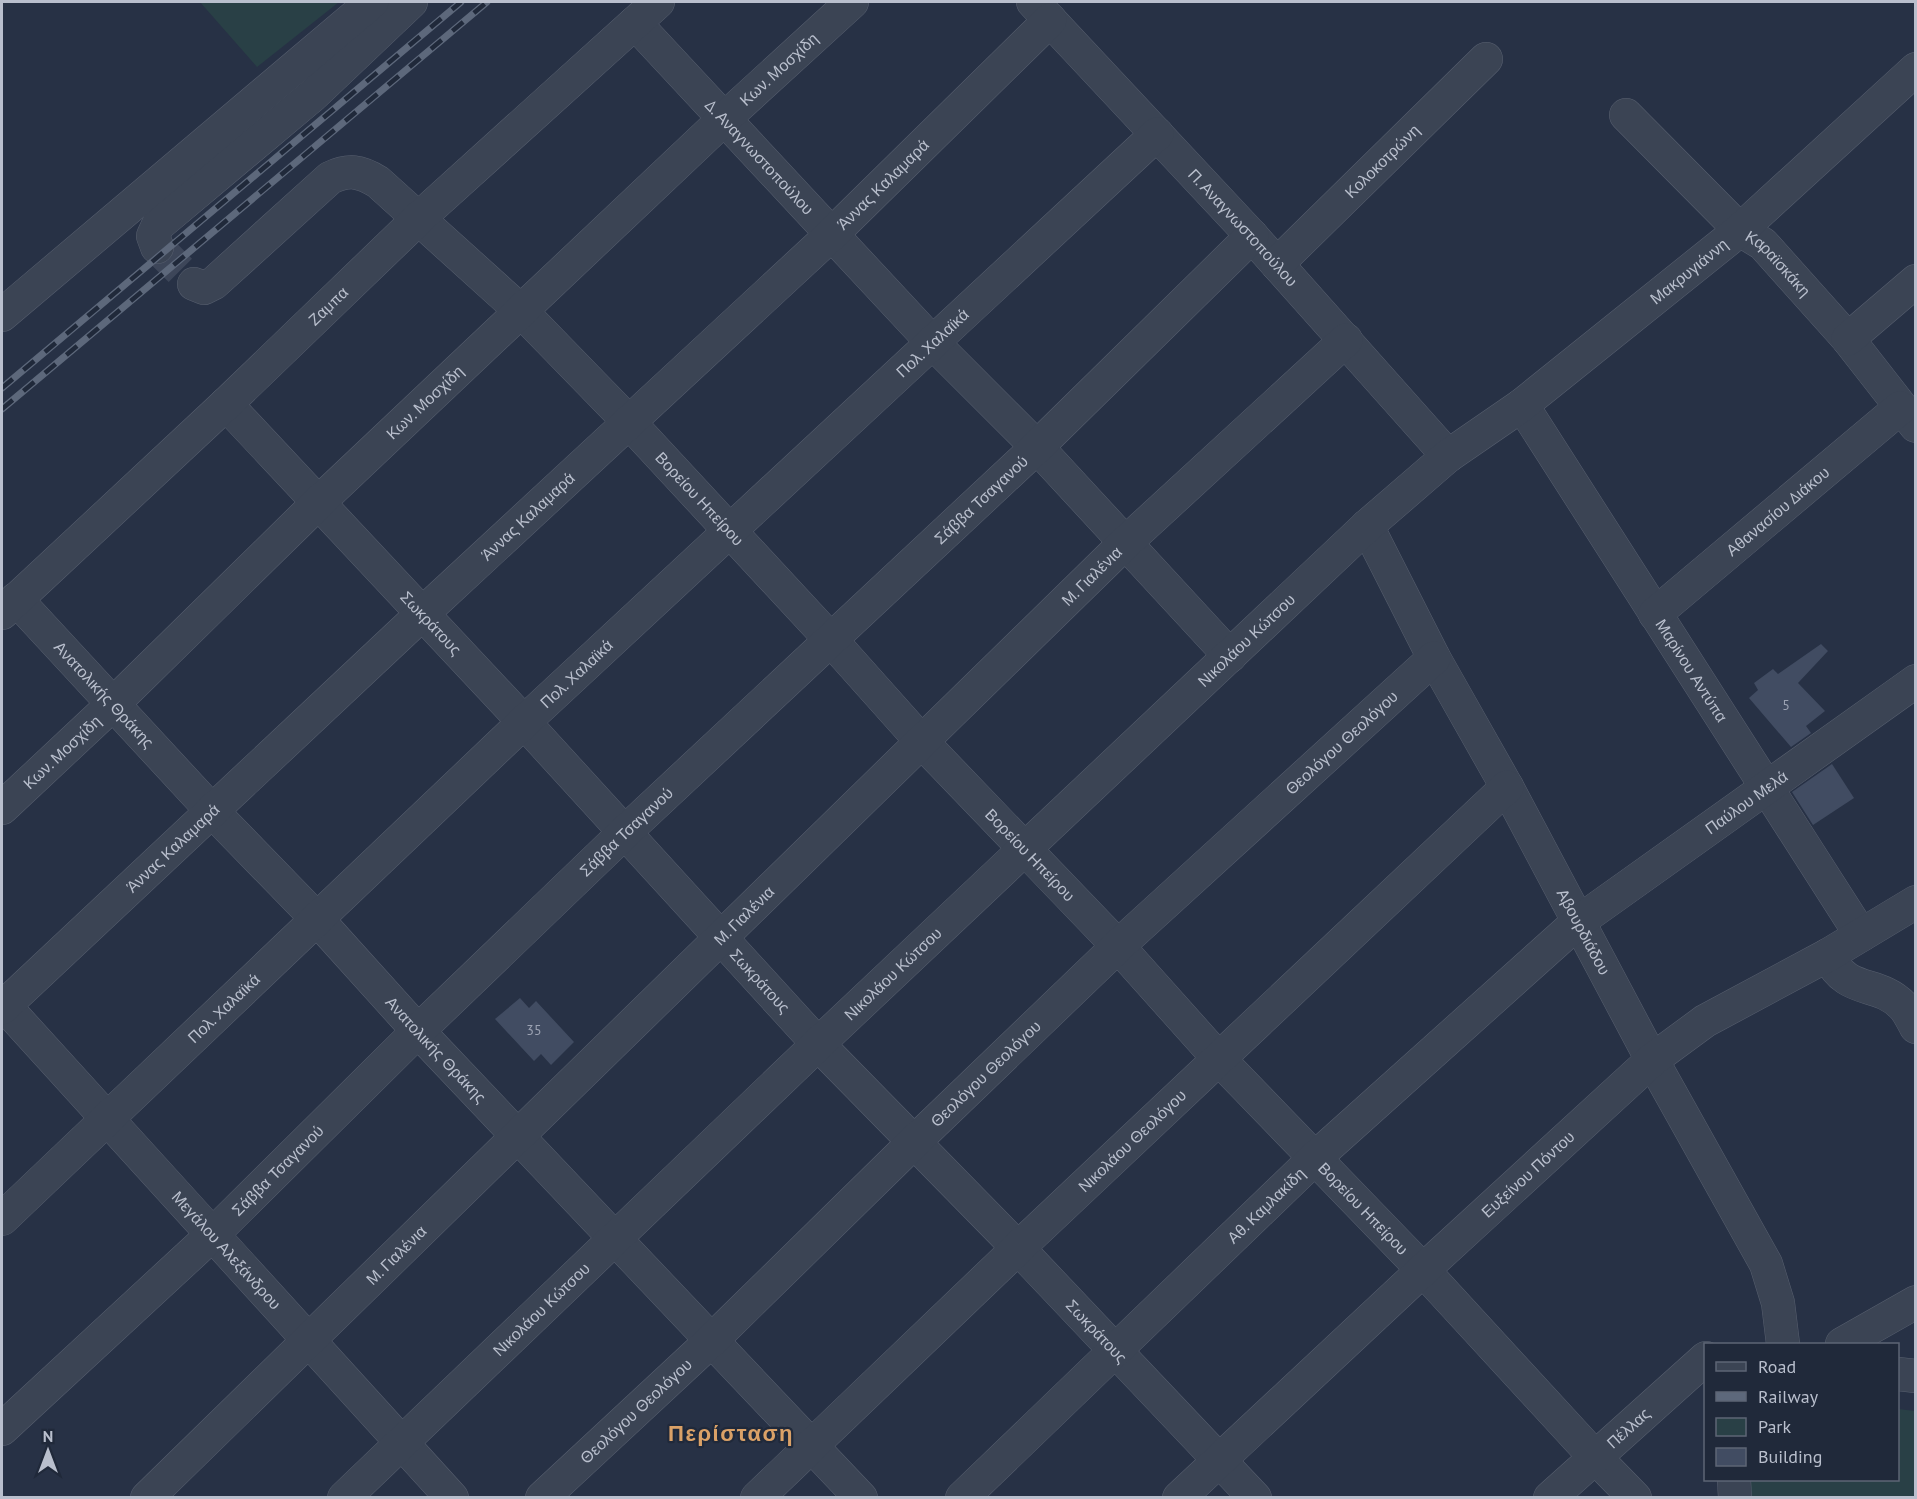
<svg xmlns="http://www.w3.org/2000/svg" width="1917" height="1499" font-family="'PT Sans',sans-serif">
<rect width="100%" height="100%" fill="#273145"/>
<!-- green -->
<g fill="#294046">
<path d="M 200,2 L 339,2 L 257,67 Z"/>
<path d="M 1898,1409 L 1915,1411 L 1915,1497 L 1740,1497 L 1738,1480 L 1898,1480 Z"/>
</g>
<!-- building -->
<g fill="#414c62">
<path d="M 1821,644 L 1828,651 L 1798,683 L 1825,711 L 1806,726 L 1811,733 L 1791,747 L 1749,698 L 1758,690 L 1754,683 L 1773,669 L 1778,674 Z"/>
<path d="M 1832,764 L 1854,798 L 1813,825 L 1792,792 Z"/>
<path d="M 520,998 L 529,1008 L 536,1001 L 574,1042 L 551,1065 L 541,1054 L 534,1061 L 495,1019 Z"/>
</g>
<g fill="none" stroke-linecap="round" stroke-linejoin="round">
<!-- minor-tunnel -->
<path stroke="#3d4659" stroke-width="33" stroke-dasharray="33 16" stroke-linecap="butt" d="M 157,247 L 194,284"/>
<!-- minor casing -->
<g stroke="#575f6f" stroke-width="34">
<g id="minor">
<path id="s1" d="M 1033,2 L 1252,236 L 1448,456"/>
<path id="s2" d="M 635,23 L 933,343 L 1037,447 L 1230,656"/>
<path id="s3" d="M 1626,115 L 1740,230 L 1763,244 L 1848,339 L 1916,426"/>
<path d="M 157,247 L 153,236 L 158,225 L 313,95 L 411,2"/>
<path id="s4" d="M 1277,264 L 1486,59"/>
<path id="s5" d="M 194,284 L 204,288 L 214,283 L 330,178 C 349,169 360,171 378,182 L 522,312 L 628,421 L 831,640 L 922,742 L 1118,946 L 1219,1059 L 1423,1270 L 1594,1456 L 1635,1498"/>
<path d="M 2,315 L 372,2"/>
<path d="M 1848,339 L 1916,281"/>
<path id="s6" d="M 226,404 L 524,722 L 818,1044 L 1018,1248 L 1255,1498"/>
<path id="s7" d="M 1522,405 L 1861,935"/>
<path id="s8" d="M 1367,526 L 1434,658 L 1507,787 L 1652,1060 L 1766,1264 L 1778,1303 L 1783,1344"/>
<path id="s9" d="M 16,599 L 212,811 L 317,919 L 418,1031 L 861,1498"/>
<path id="s10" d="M 2,613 L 226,404 L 419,218 L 658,2"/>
<path id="s11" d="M 1655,614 L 1900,408"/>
<path id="s12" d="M 2,808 L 113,704 L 319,502 L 724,119 L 852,2"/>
<path d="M 1828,955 C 1847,996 1877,979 1903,1006 C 1908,1011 1912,1020 1916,1027"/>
<path id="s13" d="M 2,1003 L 452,1498"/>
<path id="s14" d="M 2,1008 L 423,613 L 831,235 L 1050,20"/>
<path id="s15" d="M 2,1219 L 524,722 L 1157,134"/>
<path d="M 1842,1344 L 1916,1302"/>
<path d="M 1898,1374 L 1916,1376"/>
<path id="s16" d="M 2,1429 L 213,1234 L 418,1031 L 624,833 L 1037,447 L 1252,236"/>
<path d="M 1734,1480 L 1735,1498"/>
<path id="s17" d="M 147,1498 L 1124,544 L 1346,340"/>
<path id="s18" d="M 344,1498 L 818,1044 L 1367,526 L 1448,456 L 1522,405 L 1740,230 L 1916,69"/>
<path id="s19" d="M 542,1498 L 712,1340 L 913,1143 L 1118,946 L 1434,658"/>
<path id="s20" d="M 757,1498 L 1018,1248 L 1507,787"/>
<path id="s21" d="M 962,1498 L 1316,1157 L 1578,922 L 1916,681"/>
<path id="s22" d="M 1179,1498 L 1423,1270 L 1652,1060 L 1705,1021 L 1828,955 L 1916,902"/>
<path id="s23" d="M 1550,1498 L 1706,1358"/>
</g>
</g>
<!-- minor -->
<use href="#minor" stroke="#3b4454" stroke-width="33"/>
<!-- rail casing -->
<g stroke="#5d687b" stroke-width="7">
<g id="rail">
<path d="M 2,388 L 461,2"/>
<path d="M 2,409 L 487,2"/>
</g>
</g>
<!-- rail -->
<use href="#rail" stroke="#20293a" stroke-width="4.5" stroke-dasharray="14" stroke-linecap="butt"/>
</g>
<g text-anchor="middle" stroke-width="4.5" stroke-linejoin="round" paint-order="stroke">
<!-- number labels -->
<g font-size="14" fill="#9ba2b2">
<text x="1786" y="710">5</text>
<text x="534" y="1035">35</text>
</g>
<!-- street labels -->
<g font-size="16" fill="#b9bfcd" stroke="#20293a">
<text dy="6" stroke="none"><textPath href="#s12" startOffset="1072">Κων. Μοσχίδη</textPath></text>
<text dy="6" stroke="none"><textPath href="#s2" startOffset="183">Δ. Αναγνωστοπούλου</textPath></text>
<text dy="6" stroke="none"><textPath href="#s4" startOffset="147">Κολοκοτρώνη</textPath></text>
<text dy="6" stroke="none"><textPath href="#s14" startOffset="1206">Άννας Καλαμαρά</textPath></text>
<text dy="6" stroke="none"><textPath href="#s1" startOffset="308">Π. Αναγνωστοπούλου</textPath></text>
<text dy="6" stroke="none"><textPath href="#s3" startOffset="213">Καραϊσκάκη</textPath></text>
<text dy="6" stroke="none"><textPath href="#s18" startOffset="1822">Μακρυγιάννη</textPath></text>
<text dy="6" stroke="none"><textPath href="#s10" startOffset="448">Ζαμπα</textPath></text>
<text dy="6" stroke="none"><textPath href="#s15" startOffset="1278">Πολ. Χαλαϊκά</textPath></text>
<text dy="6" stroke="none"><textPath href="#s12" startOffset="586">Κων. Μοσχίδη</textPath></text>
<text dy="6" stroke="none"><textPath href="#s5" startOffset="681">Βορείου Ηπείρου</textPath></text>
<text dy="6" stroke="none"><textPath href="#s16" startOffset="1350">Σάββα Τσαγανού</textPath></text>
<text dy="6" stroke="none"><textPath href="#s11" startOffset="160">Αθανασίου Διάκου</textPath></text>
<text dy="6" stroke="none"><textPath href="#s14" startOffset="720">Άννας Καλαμαρά</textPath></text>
<text dy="6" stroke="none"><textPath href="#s17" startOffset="1320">Μ. Γιαλένια</textPath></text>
<text dy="6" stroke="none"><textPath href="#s6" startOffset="300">Σωκράτους</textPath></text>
<text dy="6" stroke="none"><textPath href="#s18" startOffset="1245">Νικολάου Κώτσου</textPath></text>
<text dy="6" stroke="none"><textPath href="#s7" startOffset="315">Μαρίνου Αντύπα</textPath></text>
<text dy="6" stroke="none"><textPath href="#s15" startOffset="792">Πολ. Χαλαϊκά</textPath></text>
<text dy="6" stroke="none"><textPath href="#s9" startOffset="130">Ανατολικής Θράκης</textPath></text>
<text dy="6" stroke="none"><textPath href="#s19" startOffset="1100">Θεολόγου Θεολόγου</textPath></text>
<text dy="6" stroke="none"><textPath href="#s12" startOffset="82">Κων. Μοσχίδη</textPath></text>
<text dy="6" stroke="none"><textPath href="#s21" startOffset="1050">Παύλου Μελά</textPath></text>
<text dy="6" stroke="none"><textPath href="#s16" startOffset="864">Σάββα Τσαγανού</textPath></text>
<text dy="6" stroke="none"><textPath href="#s14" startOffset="234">Άννας Καλαμαρά</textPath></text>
<text dy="6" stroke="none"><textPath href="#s5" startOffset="1167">Βορείου Ηπείρου</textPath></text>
<text dy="6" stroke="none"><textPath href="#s17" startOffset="834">Μ. Γιαλένια</textPath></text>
<text dy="6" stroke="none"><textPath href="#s8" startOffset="460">Αβουρδιάδου</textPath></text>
<text dy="6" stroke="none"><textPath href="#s18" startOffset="759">Νικολάου Κώτσου</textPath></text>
<text dy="6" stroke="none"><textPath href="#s6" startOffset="786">Σωκράτους</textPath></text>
<text dy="6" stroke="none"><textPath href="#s15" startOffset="306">Πολ. Χαλαϊκά</textPath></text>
<text dy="6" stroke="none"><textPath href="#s9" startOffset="616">Ανατολικής Θράκης</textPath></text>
<text dy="6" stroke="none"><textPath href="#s19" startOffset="614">Θεολόγου Θεολόγου</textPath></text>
<text dy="6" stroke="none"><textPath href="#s20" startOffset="518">Νικολάου Θεολόγου</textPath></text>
<text dy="6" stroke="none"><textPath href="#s16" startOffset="378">Σάββα Τσαγανού</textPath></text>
<text dy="6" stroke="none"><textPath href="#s22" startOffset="476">Ευξείνου Πόντου</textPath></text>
<text dy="6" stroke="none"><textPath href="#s21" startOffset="422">Αθ. Καμλακίδη</textPath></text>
<text dy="6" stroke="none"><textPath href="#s5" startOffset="1653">Βορείου Ηπείρου</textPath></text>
<text dy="6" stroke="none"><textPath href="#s13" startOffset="334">Μεγάλου Αλεξάνδρου</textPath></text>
<text dy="6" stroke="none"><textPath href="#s17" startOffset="348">Μ. Γιαλένια</textPath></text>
<text dy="6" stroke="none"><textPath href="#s18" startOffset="273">Νικολάου Κώτσου</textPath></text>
<text dy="6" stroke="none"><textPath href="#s6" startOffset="1272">Σωκράτους</textPath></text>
<text dy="6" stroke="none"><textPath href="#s19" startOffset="128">Θεολόγου Θεολόγου</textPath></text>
<text dy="6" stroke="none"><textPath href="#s23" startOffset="105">Πέλλας</textPath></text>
</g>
<!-- district labels -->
<g font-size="22" font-weight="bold" letter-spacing="1.5" fill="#daa167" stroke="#20293a">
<text x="731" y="1441">Περίσταση</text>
</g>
</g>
<!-- border -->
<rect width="1917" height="1499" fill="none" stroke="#b9bfcd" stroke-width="6"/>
<!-- legend -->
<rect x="1704" y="1343" width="195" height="138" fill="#20293a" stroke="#5d6575" stroke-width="1.5"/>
<rect x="1716" y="1362" width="30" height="9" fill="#3b4454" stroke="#5d6575" stroke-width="1.5"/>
<text x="1758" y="1373" font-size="18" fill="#b9bfcd">Road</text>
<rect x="1716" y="1392" width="30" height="9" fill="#5d687b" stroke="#5d6575" stroke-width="1.5"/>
<text x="1758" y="1403" font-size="18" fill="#b9bfcd">Railway</text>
<rect x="1716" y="1418" width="30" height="18" fill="#294046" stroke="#5d6575" stroke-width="1.5"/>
<text x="1758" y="1433" font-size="18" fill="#b9bfcd">Park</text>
<rect x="1716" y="1448" width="30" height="18" fill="#414c62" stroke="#5d6575" stroke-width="1.5"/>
<text x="1758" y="1463" font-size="18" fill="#b9bfcd">Building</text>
<!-- north arrow -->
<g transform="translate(48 1451)" stroke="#20293a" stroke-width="4.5" paint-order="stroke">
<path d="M0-4.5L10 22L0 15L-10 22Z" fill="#b9bfcd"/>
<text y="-9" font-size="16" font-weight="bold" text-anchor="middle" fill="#b9bfcd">N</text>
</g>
</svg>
